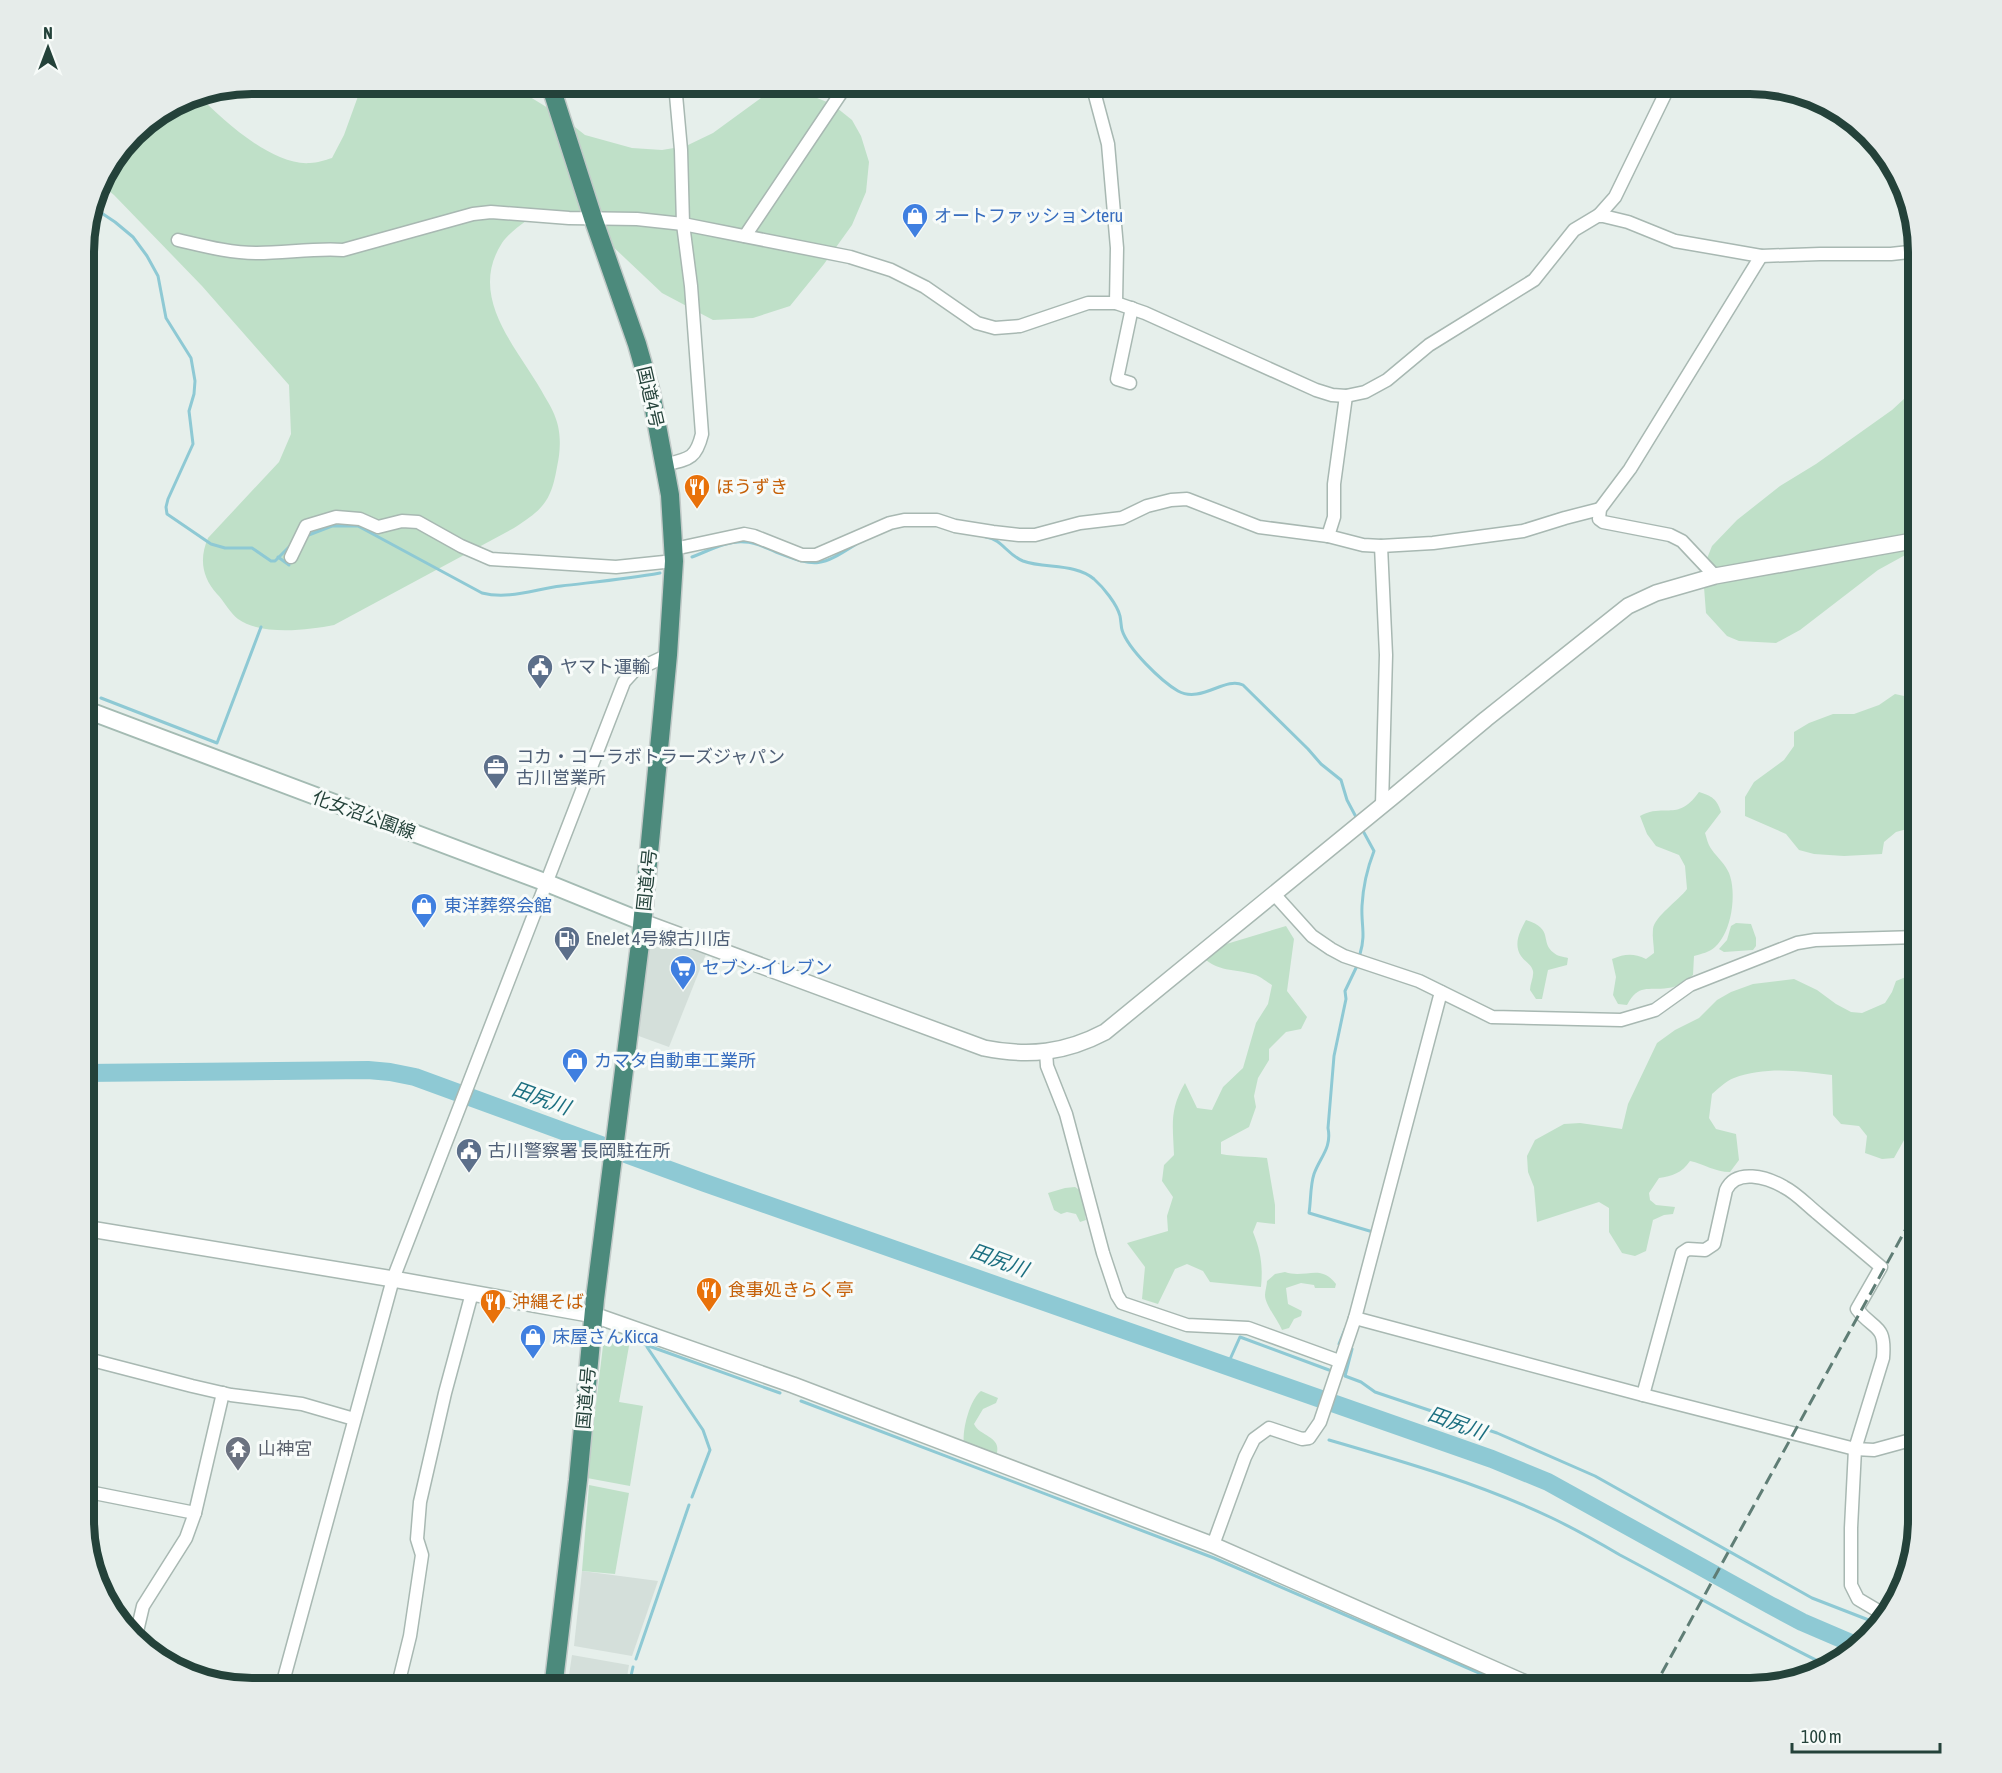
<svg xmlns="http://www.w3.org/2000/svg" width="2002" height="1773" font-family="'Asap Condensed','Noto Sans JP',sans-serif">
<rect width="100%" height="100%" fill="#e6efeb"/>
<!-- built -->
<g fill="#d4dfda">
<path d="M 660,937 L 706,954 L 669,1047 L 636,1035 L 648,944 Z"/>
<path d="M 582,1571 L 658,1581 L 632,1656 L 574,1646 Z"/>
<path d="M 572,1655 L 629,1665 L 625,1689 L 567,1689 Z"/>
</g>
<!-- green -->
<g fill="#bfe0c8">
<path d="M 365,84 L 509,84 L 561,116 L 585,135 L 632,148 L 662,150 L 686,146 L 713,133 L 761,98 L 787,93 L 812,96 L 832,104 L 852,120 L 861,136 L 869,162 L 866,192 L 852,225 L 824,264 L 790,306 L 753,318 L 713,320 L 662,293 L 608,242 L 583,222 L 526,221 C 518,227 508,234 502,243 C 466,299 520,350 545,397 C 550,405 556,416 558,426 C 561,439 560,454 557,467 C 551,502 543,509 514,528 L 334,625 C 308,630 262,636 238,619 C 230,613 224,601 217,594 C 202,577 199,559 208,538 L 279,462 L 291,434 L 289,385 L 202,286 L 114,195 L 100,184 L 102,178 L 141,126 L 189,97 L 198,95 C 223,120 272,166 310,163 C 317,163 325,160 332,158 L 344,135 L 361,88 Z"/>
<path d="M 1918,386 L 1918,548 L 1878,570 L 1800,630 L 1776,643 L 1739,641 L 1727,636 L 1706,613 L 1704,587 L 1706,561 L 1712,546 L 1737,520 L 1780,486 L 1816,464 L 1892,410 Z"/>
<path d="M 1895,694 L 1913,698 L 1918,696 L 1918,826 L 1896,832 L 1884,842 L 1882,854 L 1844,856 L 1814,854 L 1799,850 L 1786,834 L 1745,816 L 1745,797 L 1754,782 L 1784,760 L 1794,746 L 1794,732 L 1809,723 L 1833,714 L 1854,714 L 1879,705 Z"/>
<path d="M 1699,792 C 1712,796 1717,799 1721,812 L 1705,833 C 1707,839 1708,845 1712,850 C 1717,857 1725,864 1729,873 C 1737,893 1732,932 1715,947 C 1710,952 1701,954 1694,956 L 1693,975 C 1685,981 1678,987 1668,988 C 1647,991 1639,983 1627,1005 L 1618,1004 L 1613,995 L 1616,977 L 1612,959 C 1625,954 1633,953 1646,959 L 1654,953 C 1654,945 1652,937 1653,929 C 1654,917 1679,900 1687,889 L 1685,866 L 1679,855 L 1656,846 L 1647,834 L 1640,816 C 1665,802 1677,823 1699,792 Z"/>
<path d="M 1526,920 C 1555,929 1539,942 1554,953 C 1557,956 1564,957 1568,958 L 1567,965 L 1548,970 L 1542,999 L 1536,999 L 1530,990 C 1530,984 1534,977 1533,971 C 1531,964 1525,962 1521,956 C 1513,944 1520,931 1526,920 Z"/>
<path d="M 1736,923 L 1751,924 L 1756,938 L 1756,946 L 1753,950 L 1724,952 L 1719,949 L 1727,940 L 1731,926 Z"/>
<path d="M 1286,926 L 1294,939 L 1287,991 L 1307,1017 L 1301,1029 L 1286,1032 L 1269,1049 L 1269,1060 L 1258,1078 L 1254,1096 L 1256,1107 L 1249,1127 L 1221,1142 L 1221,1154 C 1236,1157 1251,1156 1267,1158 L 1275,1205 L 1275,1224 L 1257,1222 L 1253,1232 C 1261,1252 1263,1266 1261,1287 L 1210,1282 L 1203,1271 L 1187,1264 L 1175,1269 L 1158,1304 L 1142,1299 L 1145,1267 L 1127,1243 L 1168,1231 L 1167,1216 L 1173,1197 L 1162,1181 L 1164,1165 L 1174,1155 C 1173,1126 1169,1110 1185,1083 L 1197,1108 L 1212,1110 L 1223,1087 L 1243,1068 L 1256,1023 L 1268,1004 L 1272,985 C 1267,982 1261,977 1256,975 C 1238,969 1220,972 1206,960 L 1223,945 Z"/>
<path d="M 1918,972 L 1918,1128 L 1912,1126 L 1894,1158 L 1882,1159 L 1865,1153 L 1867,1136 L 1859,1126 L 1841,1124 L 1833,1115 L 1832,1075 C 1801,1071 1765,1066 1734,1078 C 1726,1081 1718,1089 1712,1094 L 1709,1118 L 1716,1129 L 1736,1134 L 1739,1160 L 1730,1172 C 1715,1172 1704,1164 1690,1161 C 1682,1173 1672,1176 1659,1178 L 1649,1193 L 1650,1200 L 1656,1205 L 1675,1207 L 1673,1214 L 1664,1215 L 1653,1220 L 1646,1251 L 1635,1256 L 1622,1253 L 1609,1232 L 1609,1208 L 1599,1202 L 1537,1222 L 1534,1187 L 1528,1172 L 1527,1156 L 1535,1140 L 1564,1124 L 1580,1123 L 1622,1129 L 1628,1104 L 1657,1043 L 1675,1030 L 1699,1018 L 1717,1000 L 1731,992 L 1753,984 L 1794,979 L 1817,990 L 1836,1004 L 1851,1012 L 1862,1013 L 1885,1003 L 1892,992 L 1896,981 Z"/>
<path d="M 1075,1187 L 1081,1191 L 1086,1220 L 1080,1222 L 1076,1214 L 1067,1212 L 1061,1214 L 1054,1210 L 1048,1193 L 1065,1188 Z"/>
<path d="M 1285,1272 C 1305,1279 1321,1263 1336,1284 L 1335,1288 L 1315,1288 L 1314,1285 L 1301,1283 L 1286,1288 L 1288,1304 L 1302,1311 L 1301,1316 L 1294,1319 L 1289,1328 L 1282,1330 C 1278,1320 1265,1305 1265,1295 C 1265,1291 1267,1285 1267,1281 L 1275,1274 Z"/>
<path d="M 624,1333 L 629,1346 L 619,1402 L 643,1406 L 630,1486 L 587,1478 L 603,1346 Z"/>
<path d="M 981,1391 L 998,1398 L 996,1403 L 983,1409 L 974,1424 C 979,1436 1001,1436 997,1453 L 992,1455 L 964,1443 C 962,1430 970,1399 981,1391 Z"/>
<path d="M 589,1485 L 629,1493 L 615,1574 L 582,1571 Z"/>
</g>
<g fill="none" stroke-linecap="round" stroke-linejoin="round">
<!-- stream -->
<g stroke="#8ec9d4" stroke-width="3">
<path d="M 94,208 L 115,222 L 133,237 L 147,256 L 158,276 L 166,318 L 191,358 L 195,381 L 194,394 L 189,411 L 193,444 L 168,499 L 166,507 L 167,514 L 211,544 L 225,548 L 252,548 L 271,561 L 275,561 L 292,544"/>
<path d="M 306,536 L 332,526 L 358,526 L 482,593 C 509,600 535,589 561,586 C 594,582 627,579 660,573"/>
<path d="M 986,537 C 1003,540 1006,554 1023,561 C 1045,569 1075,563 1094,579 C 1103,587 1117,604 1120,616 C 1121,621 1121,626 1122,630 C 1128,649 1161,681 1178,691 C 1201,704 1225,676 1243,685 L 1308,749 L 1321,764 L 1341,780 L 1347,800 L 1356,817"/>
<path d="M 278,557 L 289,565"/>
<path d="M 692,557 C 708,551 728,540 745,542 C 756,542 766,548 776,552 C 820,569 821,566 861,541"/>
<path d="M 84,692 L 89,694"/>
<path d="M 101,698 L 217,743 L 261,627"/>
<path d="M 1360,954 C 1366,934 1361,925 1362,906 C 1363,886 1367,869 1374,851 L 1362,829"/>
<path d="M 1356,968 L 1345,991 L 1346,999 L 1334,1056 L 1328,1128 C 1332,1148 1320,1157 1314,1174 C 1310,1186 1311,1201 1309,1213 L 1373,1232 L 1372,1235"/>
<path d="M 632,1340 L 780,1393"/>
<path d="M 1339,1344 L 1345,1329"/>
<path d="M 647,1347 L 703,1430 L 710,1450 L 692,1497"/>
<path d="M 1349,1348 L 1352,1349 L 1345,1376 L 1361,1382 L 1375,1392 L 1497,1433 L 1595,1476 L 1812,1598 L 1879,1624"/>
<path d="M 1227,1366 L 1240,1337 L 1329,1370"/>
<path d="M 801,1401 L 1214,1558 L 1516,1689"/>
<path d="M 1329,1440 C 1405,1462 1481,1484 1552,1518 C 1575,1529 1598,1542 1620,1555 C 1690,1592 1758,1632 1828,1666"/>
<path d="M 636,1659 L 689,1505"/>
<path d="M 628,1689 L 633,1667"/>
</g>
<!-- river -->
<path stroke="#8ec9d4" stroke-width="18" d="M 84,1073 L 368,1070 L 390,1072 L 415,1077 L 705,1183 L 1492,1459 L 1548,1482 L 1770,1605 L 1802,1622 L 1858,1646"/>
<!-- minor casing -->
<g stroke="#a8b8b2" stroke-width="15">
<g id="minor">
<path d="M 1092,84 L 1108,144 L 1117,248 L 1116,303"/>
<path d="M 1599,215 L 1615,197 L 1670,84"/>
<path d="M 745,236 L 847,84"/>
<path d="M 178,240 C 204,246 230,253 257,253 C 286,253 314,248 343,250 L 473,214 L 491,212 L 569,218 L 637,219 L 683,224 L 850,257 L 891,270 L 925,287 L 977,323 L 995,328 L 1020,326 L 1088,303 L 1116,303 L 1145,313 L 1316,390 L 1332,395 L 1346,396 L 1365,392 L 1387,380 L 1429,345 L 1534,280 L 1574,230 L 1599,215 L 1628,222 L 1675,241 L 1761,256 L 1820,254 L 1891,254 L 1918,251"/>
<path d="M 1130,383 L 1117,379 L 1132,308"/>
<path d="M 664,465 C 689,459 696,459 702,434 L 691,286 L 683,224 L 681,150 L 675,84"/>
<path d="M 1328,536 L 1334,517 L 1334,484 L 1346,396"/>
<path d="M 1381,546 L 1386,655 L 1382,805"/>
<path d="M 674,549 L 744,534 L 754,536 L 802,555 L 816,555 L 890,523 L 904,520 L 937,520 L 955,526 L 993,532 L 1019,535 L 1035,535 L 1080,523 L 1122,518 L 1147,506 L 1171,500 L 1187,499 L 1259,527 L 1328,536 L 1363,545 L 1381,546 L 1433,543 L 1523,531 L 1565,518 L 1600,509"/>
<path d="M 291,557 L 306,526 L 336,517 L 360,519 L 378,527 L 402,521 L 418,522 L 461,546 L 491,559 L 616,567 L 674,561"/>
<path d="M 1715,576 L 1682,541 L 1670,535 L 1603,522 L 1599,519 L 1600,509 L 1630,469 L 1761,256"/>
<path d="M 1274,894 L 1312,936 L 1331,949 L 1344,956 L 1419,981 L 1492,1017 L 1621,1020 L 1655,1010 L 1690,985 L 1797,943 L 1815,940 L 1918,937"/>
<path d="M 1046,1052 L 1047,1066 L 1066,1114 L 1103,1253 L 1117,1295 L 1122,1303 L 1187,1325 L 1248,1328 L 1339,1361"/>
<path d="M 1355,1318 L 1643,1395 L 1855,1449 L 1874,1450 L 1918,1438"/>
<path d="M 84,1358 L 192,1386 L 231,1395 L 302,1404 L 354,1419"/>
<path d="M 1643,1395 L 1682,1253 L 1688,1249 L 1705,1250 L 1714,1244 L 1726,1190 C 1736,1168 1767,1177 1784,1187 C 1796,1193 1806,1204 1817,1213 C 1838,1231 1860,1249 1881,1267 L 1857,1309 C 1874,1331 1886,1323 1883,1358 L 1855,1449 L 1851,1528 L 1851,1585 L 1858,1599 L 1885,1615"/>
<path d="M 84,1491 L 195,1513"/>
<path d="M 1213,1545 L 1245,1457 L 1254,1439 L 1269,1428 L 1302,1439 L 1309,1438 L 1320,1422 L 1355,1318 L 1441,992"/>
<path d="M 135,1640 L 143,1606 L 186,1538 L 195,1513 L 223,1393"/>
<path d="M 281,1689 L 393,1279 L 624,682 L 634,671 L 668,655"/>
<path d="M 397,1689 L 410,1636 L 422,1555 L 417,1539 L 420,1502 L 445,1393 L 472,1293"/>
</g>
</g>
<!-- tertiary casing -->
<g stroke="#a8b8b2" stroke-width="18">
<g id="tertiary">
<path d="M 643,922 L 984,1048 C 1029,1057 1065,1053 1105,1032 L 1395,795 L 1486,719 L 1628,606 L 1656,593 L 1715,576 L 1918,540"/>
<path d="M 84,1228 L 393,1279 L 594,1315 L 793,1385 L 1213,1545 L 1539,1689"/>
</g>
</g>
<!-- secondary casing -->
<g stroke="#a4bbb3" stroke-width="20">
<path id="secondary" d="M 84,709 L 547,883 L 643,922"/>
</g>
<!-- trunk casing -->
<g stroke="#c2cac8" stroke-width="21">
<path id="trunk" d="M 550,84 L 593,218 L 637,344 L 651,393 L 670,495 L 674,561 L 668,655 L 641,936 L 595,1299 L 578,1480 L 553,1689"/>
</g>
<!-- minor -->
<use href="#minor" stroke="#fff" stroke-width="12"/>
<!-- tertiary -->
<use href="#tertiary" stroke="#fff" stroke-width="15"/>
<!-- secondary -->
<use href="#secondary" stroke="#fff" stroke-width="16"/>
<!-- trunk -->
<use href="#trunk" stroke="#4c8a7c" stroke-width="18"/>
<!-- rail -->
<path stroke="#5f7d75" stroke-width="3" stroke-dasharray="12 6" stroke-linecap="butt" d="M 1653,1689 L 1918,1207"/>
</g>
<!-- icons -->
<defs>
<g id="shop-pin" transform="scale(1.35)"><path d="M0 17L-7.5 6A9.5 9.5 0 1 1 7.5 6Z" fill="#3f7fe0" stroke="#f7fbf9"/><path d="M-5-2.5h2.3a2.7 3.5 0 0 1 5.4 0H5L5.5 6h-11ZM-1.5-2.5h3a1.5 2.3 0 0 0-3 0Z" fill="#fff"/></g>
<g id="restaurant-pin" transform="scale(1.35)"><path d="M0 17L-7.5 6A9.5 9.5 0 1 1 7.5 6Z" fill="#e8710a" stroke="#f7fbf9"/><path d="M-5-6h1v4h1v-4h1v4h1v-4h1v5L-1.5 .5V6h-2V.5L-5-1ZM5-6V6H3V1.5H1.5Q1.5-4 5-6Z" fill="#fff"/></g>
<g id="civic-pin" transform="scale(1.35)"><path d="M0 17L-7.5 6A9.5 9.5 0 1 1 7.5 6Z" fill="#5c6f8a" stroke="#f7fbf9"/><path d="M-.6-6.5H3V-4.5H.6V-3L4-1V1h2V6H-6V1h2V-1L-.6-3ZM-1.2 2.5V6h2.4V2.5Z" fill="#fff"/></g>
<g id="office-pin" transform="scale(1.35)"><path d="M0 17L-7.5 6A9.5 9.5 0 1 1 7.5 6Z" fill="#5c6f8a" stroke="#f7fbf9"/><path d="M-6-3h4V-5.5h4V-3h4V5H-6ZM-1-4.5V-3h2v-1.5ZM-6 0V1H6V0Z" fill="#fff"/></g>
<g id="fuel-pin" transform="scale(1.35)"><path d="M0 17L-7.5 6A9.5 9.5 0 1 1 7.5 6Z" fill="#5c6f8a" stroke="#f7fbf9"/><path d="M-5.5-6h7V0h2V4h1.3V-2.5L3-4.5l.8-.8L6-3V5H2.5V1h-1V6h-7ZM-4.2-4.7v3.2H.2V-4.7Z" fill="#fff"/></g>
<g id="supermarket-pin" transform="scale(1.35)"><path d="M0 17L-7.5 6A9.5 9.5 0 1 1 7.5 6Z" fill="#3f7fe0" stroke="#f7fbf9"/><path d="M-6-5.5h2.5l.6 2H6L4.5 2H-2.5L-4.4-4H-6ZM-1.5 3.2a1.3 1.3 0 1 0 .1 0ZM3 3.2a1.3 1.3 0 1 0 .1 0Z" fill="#fff"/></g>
<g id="temple-pin" transform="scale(1.35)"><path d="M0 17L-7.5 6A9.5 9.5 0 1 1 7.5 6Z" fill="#6b7280" stroke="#f7fbf9"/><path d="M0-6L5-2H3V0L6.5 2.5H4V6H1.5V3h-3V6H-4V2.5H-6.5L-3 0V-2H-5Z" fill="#fff"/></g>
</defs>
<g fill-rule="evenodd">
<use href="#shop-pin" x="915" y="216"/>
<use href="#restaurant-pin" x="697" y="487"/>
<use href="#civic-pin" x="540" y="667"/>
<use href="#office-pin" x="496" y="767"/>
<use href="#shop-pin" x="424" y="906"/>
<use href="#fuel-pin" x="567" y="939"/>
<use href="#supermarket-pin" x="683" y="968"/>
<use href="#shop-pin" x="575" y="1061"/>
<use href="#civic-pin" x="469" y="1151"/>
<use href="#restaurant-pin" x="709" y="1290"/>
<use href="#restaurant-pin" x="493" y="1302"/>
<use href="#shop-pin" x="533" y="1337"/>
<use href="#temple-pin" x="238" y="1449"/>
</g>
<g text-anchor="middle" stroke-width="6" stroke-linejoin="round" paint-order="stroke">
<!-- shop labels -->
<g font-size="18" fill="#366cbe" stroke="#f7fbf9" text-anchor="start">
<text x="934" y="222">オートファッションteru</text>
<text x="444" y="912">東洋葬祭会館</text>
<text x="702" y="974">セブン-イレブン</text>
<text x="594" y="1067">カマタ自動車工業所</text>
<text x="552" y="1343">床屋さんKicca</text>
</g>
<!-- street labels -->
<g font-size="18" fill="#24423a" stroke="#f7fbf9">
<text transform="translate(650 397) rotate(77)" y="6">国道4号</text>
<text transform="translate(364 815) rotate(20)" y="6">化女沼公園線</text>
<text transform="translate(647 880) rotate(-84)" y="6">国道4号</text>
<text transform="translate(586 1398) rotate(-85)" y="6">国道4号</text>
</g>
<!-- food labels -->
<g font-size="18" fill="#c56008" stroke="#f7fbf9" text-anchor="start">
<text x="716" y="493">ほうずき</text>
<text x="728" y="1296">食事処きらく亭</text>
<text x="512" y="1308">沖縄そば</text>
</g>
<!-- service labels -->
<g font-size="18" fill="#4e5e75" stroke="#f7fbf9" text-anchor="start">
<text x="560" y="673">ヤマト運輸</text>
<text x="516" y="763">コカ・コーラボトラーズジャパン<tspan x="516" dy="21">古川営業所</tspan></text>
<text x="586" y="945">EneJet 4号線古川店</text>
<text x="488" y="1157">古川警察署 長岡駐在所</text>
</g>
<!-- worship labels -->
<g font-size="18" fill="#5b616d" stroke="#f7fbf9" text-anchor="start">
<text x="258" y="1455">山神宮</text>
</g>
<!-- water labels -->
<g font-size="20" font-style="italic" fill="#1c6f80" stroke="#f7fbf9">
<text transform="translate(541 1098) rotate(20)" y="7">田尻川</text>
<text transform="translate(999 1260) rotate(20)" y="7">田尻川</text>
<text transform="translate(1457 1423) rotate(20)" y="7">田尻川</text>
</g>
</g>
<!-- crop -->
<path d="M0 0H2002V1773H0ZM252 94H1750A158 158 0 0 1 1908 252V1520A158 158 0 0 1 1750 1678H252A158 158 0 0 1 94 1520V252A158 158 0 0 1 252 94Z" fill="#e6ecea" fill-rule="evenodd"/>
<path fill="none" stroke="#24423a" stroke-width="8" d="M252 94H1750A158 158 0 0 1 1908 252V1520A158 158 0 0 1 1750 1678H252A158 158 0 0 1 94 1520V252A158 158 0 0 1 252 94Z"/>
<!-- north arrow -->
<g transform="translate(48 48)" stroke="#f7fbf9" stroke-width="4.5" paint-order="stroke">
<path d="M0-4.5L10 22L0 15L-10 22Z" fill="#24423a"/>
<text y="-9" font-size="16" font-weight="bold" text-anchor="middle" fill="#24423a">N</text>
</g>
<!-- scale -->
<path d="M1792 1743v9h148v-9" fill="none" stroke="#24423a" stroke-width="3"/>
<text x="1801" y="1743" font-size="18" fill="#24423a" stroke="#f7fbf9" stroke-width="4.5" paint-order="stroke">100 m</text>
</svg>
